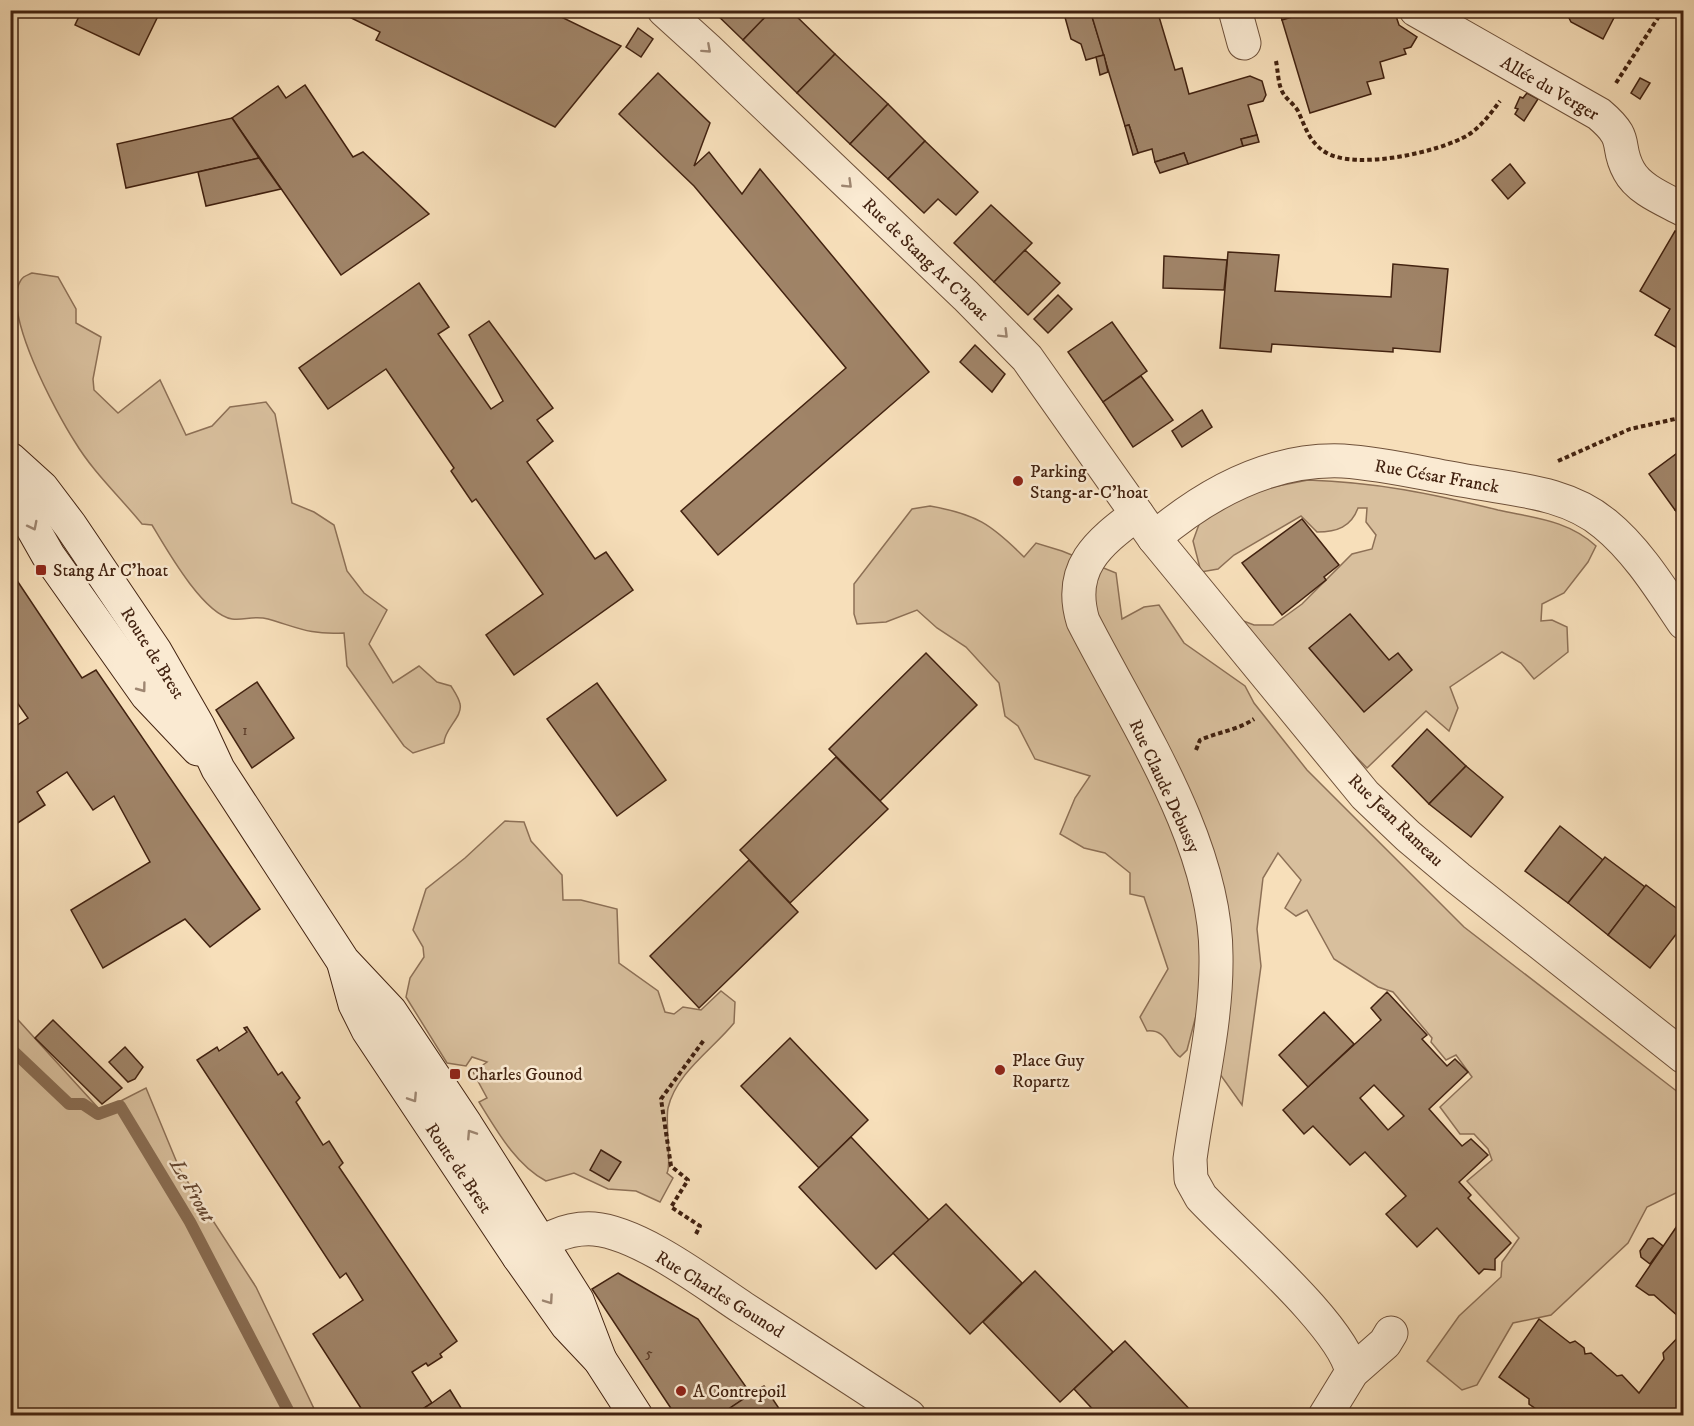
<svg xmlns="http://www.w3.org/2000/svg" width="1694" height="1426" font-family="'IM FELL DW Pica',serif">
<rect width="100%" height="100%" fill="#f7dfba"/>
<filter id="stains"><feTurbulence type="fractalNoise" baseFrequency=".00333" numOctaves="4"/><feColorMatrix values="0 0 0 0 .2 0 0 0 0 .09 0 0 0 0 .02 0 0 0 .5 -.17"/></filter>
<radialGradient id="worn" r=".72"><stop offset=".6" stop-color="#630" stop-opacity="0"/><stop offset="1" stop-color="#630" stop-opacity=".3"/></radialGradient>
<!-- green -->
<g fill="#d8bf9d" stroke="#8d7056" stroke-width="1.5">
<path d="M 32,273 L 58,277 L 76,309 L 76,323 L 101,337 L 93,379 L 94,390 L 118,413 L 160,380 L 186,435 L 212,426 L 230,407 L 266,402 L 275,414 L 292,503 L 314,512 L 334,525 L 347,571 L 364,593 L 387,610 L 369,644 L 393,683 L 419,666 L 437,682 L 451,686 C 454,691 459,698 460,704 C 463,717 444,729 444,743 L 413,753 L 404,746 L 347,666 L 344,633 C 310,635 299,628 268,619 C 253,615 244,621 232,619 C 203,614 167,550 152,525 L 142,524 C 120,497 93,472 75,442 C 57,414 0,310 21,280 C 23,276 28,275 32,273 Z"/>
<path d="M 1308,480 C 1376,482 1433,494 1498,510 C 1534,518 1568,520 1596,546 L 1588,562 L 1564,593 L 1542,604 L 1541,621 L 1552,620 L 1567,627 L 1568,652 L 1534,679 L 1521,663 L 1502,652 L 1450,687 L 1458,708 L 1449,731 L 1426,711 L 1367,768 L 1280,680 L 1241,620 L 1254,625 L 1273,625 L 1302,604 L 1352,554 L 1372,549 L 1376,535 L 1366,522 L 1367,508 L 1358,508 C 1351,527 1337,532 1317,532 L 1301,516 L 1234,555 L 1218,569 L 1201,572 L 1193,541 L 1202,516 L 1263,489 Z"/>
<path d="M 930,506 C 976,514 991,524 1024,557 L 1036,543 L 1062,551 L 1116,573 L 1122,619 L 1144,607 L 1159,605 L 1184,643 L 1245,686 L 1254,703 L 1307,770 L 1464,927 L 1683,1096 L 1684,1152 L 1680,1191 L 1647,1207 L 1628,1243 L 1551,1315 L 1513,1323 L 1477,1385 L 1462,1390 L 1427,1361 L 1459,1316 L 1501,1277 L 1502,1262 L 1519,1238 L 1467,1181 L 1492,1160 L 1488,1149 L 1474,1134 L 1460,1134 L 1440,1107 L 1472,1077 L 1456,1055 L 1446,1060 L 1431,1042 L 1432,1038 L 1393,992 L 1378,987 L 1334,959 L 1307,910 L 1296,916 L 1285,908 L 1301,880 L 1278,853 L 1263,878 L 1257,929 L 1261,966 L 1242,1105 L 1217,1070 L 1199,1004 L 1187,1050 L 1180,1057 C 1167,1048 1167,1029 1147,1031 L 1140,1017 L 1168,969 L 1144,897 L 1130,894 L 1130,873 L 1105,853 L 1084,848 L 1060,834 L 1075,798 L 1090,776 L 1035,759 L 1018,726 L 1005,716 L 999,683 L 966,647 L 937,628 L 917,610 L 886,622 L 857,624 L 854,614 L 854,584 L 912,509 Z"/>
<path d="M 505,821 L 524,822 L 531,841 L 562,875 L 563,900 L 581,900 L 617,909 L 619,963 L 658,991 L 665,1012 L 674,1014 L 683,1007 L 701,1010 L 721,991 L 735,1002 L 734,1023 C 713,1049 676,1073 668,1108 C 665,1122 672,1165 667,1173 L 673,1178 L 660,1202 L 636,1191 L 608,1189 L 574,1173 L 546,1181 C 516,1165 497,1131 479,1102 L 487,1098 L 473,1072 L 487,1062 L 472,1057 L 466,1066 L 447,1063 L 406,997 L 410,978 L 424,957 L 423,947 L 413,930 L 426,889 L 465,858 Z"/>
<path d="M 10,1011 L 101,1111 L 146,1088 L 180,1170 L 256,1287 L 317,1415 L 11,1415 Z"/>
</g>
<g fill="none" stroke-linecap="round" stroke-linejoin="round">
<!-- stream -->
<path stroke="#896d53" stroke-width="12" d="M 10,1048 L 69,1104 L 83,1104 L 98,1114 L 120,1106 L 190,1222 L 291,1416"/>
</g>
<!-- building -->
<g fill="#a08468" stroke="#422210" stroke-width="1.5" fill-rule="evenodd">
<path d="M 82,10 L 161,10 L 139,55 L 75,25 Z"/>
<path d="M 335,10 L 547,10 L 621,46 L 555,127 L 376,40 L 380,32 Z"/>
<path d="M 712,10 L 772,10 L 743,40 Z"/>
<path d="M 772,10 L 790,10 L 835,54 L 797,93 L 743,40 Z"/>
<path d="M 1063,10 L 1090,10 L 1104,55 L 1086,60 L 1081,44 L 1071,39 Z"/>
<path d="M 1090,10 L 1157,10 L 1175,70 L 1182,68 L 1189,94 L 1250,76 L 1262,81 L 1266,95 L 1263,101 L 1248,105 L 1257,135 L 1241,139 L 1243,146 L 1188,164 L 1184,153 L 1155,162 L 1152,149 L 1138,153 L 1129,125 L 1125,126 Z"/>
<path d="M 1279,10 L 1315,10 L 1282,20 Z"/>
<path d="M 1315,10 L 1394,10 L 1399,25 L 1417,37 L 1411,47 L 1404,49 L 1406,54 L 1380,62 L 1384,78 L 1367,82 L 1371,94 L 1310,113 L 1282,20 Z"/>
<path d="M 1569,10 L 1618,10 L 1603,39 L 1571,22 L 1567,14 Z"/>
<path d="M 638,28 L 653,39 L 641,57 L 626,47 Z"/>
<path d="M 835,54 L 888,104 L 850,144 L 797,93 Z"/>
<path d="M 1104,55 L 1108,72 L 1100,75 L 1096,57 Z"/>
<path d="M 658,73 L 710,123 L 694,166 L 709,152 L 742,194 L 760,169 L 929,372 L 718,555 L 681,511 L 846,368 L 694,186 L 619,114 Z"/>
<path d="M 1640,78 L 1650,83 L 1640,99 L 1631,93 Z"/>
<path d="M 305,85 L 353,157 L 363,152 L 429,214 L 341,275 L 232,118 L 278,86 L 286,98 Z"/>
<path d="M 1527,93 L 1538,99 L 1524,121 L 1515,114 L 1518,109 L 1515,108 L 1520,97 L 1523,98 Z"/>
<path d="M 888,104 L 925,141 L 888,179 L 850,144 Z"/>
<path d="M 232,118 L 259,158 L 126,188 L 117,144 Z"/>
<path d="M 1129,125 L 1138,153 L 1133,155 L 1125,126 Z"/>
<path d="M 1257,135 L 1259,142 L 1243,146 L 1241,139 Z"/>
<path d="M 925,141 L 978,192 L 956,215 L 938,199 L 924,213 L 888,179 Z"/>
<path d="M 1184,153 L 1188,164 L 1160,173 L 1155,162 Z"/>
<path d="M 259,158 L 281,189 L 206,206 L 198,172 Z"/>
<path d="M 1510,164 L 1525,183 L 1508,199 L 1492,180 Z"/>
<path d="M 991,205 L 1032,243 L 994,282 L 954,243 Z"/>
<path d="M 1675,231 L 1684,236 L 1684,352 L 1655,335 L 1670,309 L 1640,291 Z"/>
<path d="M 1025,250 L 1060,283 L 1028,315 L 994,282 Z"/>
<path d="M 1228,252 L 1279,255 L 1275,291 L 1391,297 L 1393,264 L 1448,269 L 1440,352 L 1393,348 L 1393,352 L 1272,344 L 1271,352 L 1220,348 Z"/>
<path d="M 1164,256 L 1227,260 L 1224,290 L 1163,288 Z"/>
<path d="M 419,283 L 449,327 L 438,334 L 491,409 L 503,401 L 469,335 L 489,321 L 553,408 L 537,420 L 553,441 L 527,462 L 595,559 L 606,552 L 633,590 L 514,675 L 486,635 L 543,594 L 476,499 L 472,502 L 451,471 L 454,468 L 386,369 L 328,409 L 299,368 Z"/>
<path d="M 1058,295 L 1072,309 L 1048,333 L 1034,319 Z"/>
<path d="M 1112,322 L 1147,371 L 1103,402 L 1068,352 Z"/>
<path d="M 975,345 L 1005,374 L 992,392 L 960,362 Z"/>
<path d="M 1141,376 L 1173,420 L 1133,447 L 1103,402 Z"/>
<path d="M 1202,410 L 1212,427 L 1182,447 L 1172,431 Z"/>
<path d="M 1684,448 L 1684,504 L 1675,510 L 1649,474 Z"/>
<path d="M 1684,504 L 1684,521 L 1675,510 Z"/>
<path d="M 1302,519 L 1339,565 L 1324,577 L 1326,580 L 1282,615 L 1242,563 Z"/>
<path d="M 10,570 L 82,678 L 96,670 L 260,909 L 210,947 L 185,919 L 103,968 L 71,910 L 150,862 L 114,796 L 93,810 L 67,772 L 37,792 L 45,805 L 10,828 L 10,730 L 28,718 L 14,698 L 10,701 Z"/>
<path d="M 1350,614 L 1389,660 L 1398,653 L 1412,670 L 1364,712 L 1309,648 Z"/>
<path d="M 926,653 L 977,705 L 880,801 L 829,749 Z"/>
<path d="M 257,682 L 294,738 L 252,768 L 216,710 Z"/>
<path d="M 597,683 L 666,780 L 617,816 L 547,719 Z"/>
<path d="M 1427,729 L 1466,766 L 1429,804 L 1392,766 Z"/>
<path d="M 836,757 L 888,809 L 790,903 L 740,850 Z"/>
<path d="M 1466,766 L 1503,797 L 1471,837 L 1429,804 Z"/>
<path d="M 1560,826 L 1603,860 L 1568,903 L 1525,871 Z"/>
<path d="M 1605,857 L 1645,887 L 1608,935 L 1568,903 Z"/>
<path d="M 749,860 L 798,912 L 699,1008 L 650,956 Z"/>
<path d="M 1646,885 L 1684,914 L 1684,924 L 1650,968 L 1608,935 Z"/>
<path d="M 1387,992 L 1427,1035 L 1422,1039 L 1447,1066 L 1455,1059 L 1468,1072 L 1429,1109 L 1462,1146 L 1471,1139 L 1488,1155 L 1459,1182 L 1471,1195 L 1468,1198 L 1511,1243 L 1495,1259 L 1495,1270 L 1484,1269 L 1479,1274 L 1437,1228 L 1417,1247 L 1386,1214 L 1406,1196 L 1365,1152 L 1350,1165 L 1313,1126 L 1304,1134 L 1283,1110 L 1381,1020 L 1371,1008 ZM 1374,1085 L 1404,1116 L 1388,1130 L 1360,1098 Z"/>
<path d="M 1324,1012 L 1354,1044 L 1308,1087 L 1279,1055 Z"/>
<path d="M 53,1020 L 122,1088 L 102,1104 L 35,1038 Z"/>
<path d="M 247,1027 L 278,1075 L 282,1072 L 300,1098 L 296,1102 L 323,1145 L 329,1141 L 343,1163 L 339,1167 L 457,1341 L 440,1354 L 442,1357 L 428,1366 L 426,1363 L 412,1372 L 432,1403 L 412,1416 L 366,1416 L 313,1334 L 363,1300 L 346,1273 L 340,1278 L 197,1060 L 217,1047 L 219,1051 L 247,1032 L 244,1028 Z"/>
<path d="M 790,1038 L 868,1120 L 819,1168 L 741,1086 Z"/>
<path d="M 125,1047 L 143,1067 L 135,1079 L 128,1082 L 109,1062 Z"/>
<path d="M 851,1137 L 929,1220 L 876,1269 L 799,1187 Z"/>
<path d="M 601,1150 L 621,1162 L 609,1181 L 590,1170 Z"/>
<path d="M 946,1204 L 1022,1283 L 970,1334 L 893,1253 Z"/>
<path d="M 1683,1225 L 1684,1317 L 1679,1317 L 1654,1295 L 1649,1295 L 1636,1286 L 1677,1226 Z"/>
<path d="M 1653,1238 L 1663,1246 L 1650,1264 L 1641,1257 L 1640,1251 L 1648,1239 Z"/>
<path d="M 1035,1271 L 1113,1352 L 1060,1402 L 983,1322 Z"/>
<path d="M 618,1273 L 698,1319 L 751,1394 L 718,1416 L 676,1416 L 592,1289 Z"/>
<path d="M 1539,1319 L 1570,1343 L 1575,1341 L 1584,1348 L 1585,1354 L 1591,1353 L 1617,1376 L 1622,1375 L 1639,1393 L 1664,1359 L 1663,1353 L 1684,1331 L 1684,1416 L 1548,1416 L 1548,1413 L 1542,1413 L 1529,1404 L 1529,1399 L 1499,1377 Z"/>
<path d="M 1125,1341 L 1196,1416 L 1099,1416 L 1074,1389 Z"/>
<path d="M 764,1386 L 784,1416 L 718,1416 L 751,1394 Z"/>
<path d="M 450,1390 L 466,1416 L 412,1416 L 432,1403 Z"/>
</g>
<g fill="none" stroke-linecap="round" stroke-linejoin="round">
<!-- minor casing -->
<g stroke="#6f513a" stroke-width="35">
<g id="minor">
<path d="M 664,10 L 707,49 L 966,296 L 1027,358 L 1154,538 L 1365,795 L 1408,836 L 1458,878 L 1684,1057"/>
<path d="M 1235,10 L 1244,43"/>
<path d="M 1416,10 L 1599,114 C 1631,141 1614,144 1629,171 C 1639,190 1666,200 1684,210"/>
<path d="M 1137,514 C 1098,543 1067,568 1083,621 C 1134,721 1216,842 1216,956 C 1217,1024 1199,1092 1190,1159 L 1191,1179 L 1201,1197 C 1238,1237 1342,1325 1352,1372"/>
<path d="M 1154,538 C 1207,493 1272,458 1343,461 C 1387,464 1429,475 1473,482 C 1518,490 1568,493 1605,524 C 1637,550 1661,589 1684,623"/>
<path d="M 519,1257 C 543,1241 564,1227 594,1229 C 640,1233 705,1283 743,1308 C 798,1344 854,1380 909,1416"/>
<path d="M 1325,1416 L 1352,1372 L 1385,1343 L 1391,1333"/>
</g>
</g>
<!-- secondary casing -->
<g stroke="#422210" stroke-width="35">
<g id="secondary">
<path d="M 10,459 L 42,488 L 70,525 L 155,651 L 198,726 L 218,769 L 343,961 L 390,1011 L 466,1125 L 577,1300 L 600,1360"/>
<path d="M 10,472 L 31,525 L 48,555 L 147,695 L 198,749"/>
<path d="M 344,964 L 355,1004 L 368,1030 L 519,1257 L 567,1325 L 600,1360 L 636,1416"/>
</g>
</g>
<!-- path -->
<g stroke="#422210" stroke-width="4" stroke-dasharray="4.5 3" stroke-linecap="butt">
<path d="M 43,16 L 44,10"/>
<path d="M 1276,61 C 1278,71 1278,85 1283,93 C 1287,100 1294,104 1298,111 C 1305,126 1309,142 1325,152 C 1355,171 1440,152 1468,135 C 1482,126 1491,113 1500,101"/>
<path d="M 1616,83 L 1663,10"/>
<path d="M 1558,461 L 1630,429 L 1684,417"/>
<path d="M 1196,750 L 1200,740 C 1218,732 1238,730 1254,719"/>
<path d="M 696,1234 L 700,1226 L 671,1207 L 688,1180 L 671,1166 L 661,1099 L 704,1040"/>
</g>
<!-- minor -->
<use href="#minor" stroke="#faead2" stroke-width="33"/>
<!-- secondary -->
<use href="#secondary" stroke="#faead2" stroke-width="33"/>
</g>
<!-- one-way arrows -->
<defs><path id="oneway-chevron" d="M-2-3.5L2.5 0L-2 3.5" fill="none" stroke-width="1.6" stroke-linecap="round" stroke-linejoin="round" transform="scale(1.5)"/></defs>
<g stroke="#9e8671">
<use href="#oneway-chevron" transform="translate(707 49) rotate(42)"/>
<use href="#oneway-chevron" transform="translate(848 184) rotate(44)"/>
<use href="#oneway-chevron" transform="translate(1004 334) rotate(45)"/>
<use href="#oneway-chevron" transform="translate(33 526) rotate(63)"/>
<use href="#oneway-chevron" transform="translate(142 688) rotate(53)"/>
<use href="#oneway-chevron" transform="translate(413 1098) rotate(57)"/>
<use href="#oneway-chevron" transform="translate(471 1134) rotate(-123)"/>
<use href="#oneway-chevron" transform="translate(549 1300) rotate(55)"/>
</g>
<!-- markers -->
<g fill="#8f2418" stroke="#faead2" stroke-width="2">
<circle cx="1018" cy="481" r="6"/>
<rect x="35" y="564" width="12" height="12" rx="3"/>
<circle cx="1000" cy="1070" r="6"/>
<rect x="449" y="1068" width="12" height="12" rx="3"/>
<circle cx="681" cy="1391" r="6"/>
</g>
<g text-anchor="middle" stroke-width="5" stroke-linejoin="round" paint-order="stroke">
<!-- number labels -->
<g font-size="15" fill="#5a3a26">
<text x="245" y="735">1</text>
<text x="649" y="1358">5</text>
</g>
<!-- street labels -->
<g font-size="18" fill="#422210" stroke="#faead2">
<text transform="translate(1550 88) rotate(30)" y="6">Allée du Verger</text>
<text transform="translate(926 259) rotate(44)" y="6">Rue de Stang Ar C'hoat</text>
<text transform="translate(1437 476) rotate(10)" y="6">Rue César Franck</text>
<text transform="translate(153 653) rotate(58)" y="6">Route de Brest</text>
<text transform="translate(1165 786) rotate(65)" y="6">Rue Claude Debussy</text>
<text transform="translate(1396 820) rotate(44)" y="6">Rue Jean Rameau</text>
<text transform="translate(459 1168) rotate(56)" y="6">Route de Brest</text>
<text transform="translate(720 1294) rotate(32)" y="6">Rue Charles Gounod</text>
</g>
<!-- poi labels -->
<g font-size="18" fill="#422210" stroke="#faead2" text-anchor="start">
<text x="1030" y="477">Parking<tspan x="1030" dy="21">Stang-ar-C'hoat</tspan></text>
<text x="53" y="576">Stang Ar C'hoat</text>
<text x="1012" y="1066">Place Guy<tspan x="1012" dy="21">Ropartz</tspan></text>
<text x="467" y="1080">Charles Gounod</text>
<text x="693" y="1397">A Contrepoil</text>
</g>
<!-- water labels -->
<g font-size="20" font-style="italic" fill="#664832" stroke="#faead2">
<text transform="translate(193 1190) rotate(60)" y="7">Le Frout</text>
</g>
</g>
<!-- margin -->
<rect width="1694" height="1426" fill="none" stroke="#f7dfba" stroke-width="36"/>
<rect x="12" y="12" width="1670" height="1402" fill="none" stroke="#422210" stroke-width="3"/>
<rect x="18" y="18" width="1658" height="1390" fill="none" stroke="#422210" stroke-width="1.5"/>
<rect width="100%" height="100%" filter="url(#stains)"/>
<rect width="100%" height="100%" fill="url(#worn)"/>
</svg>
